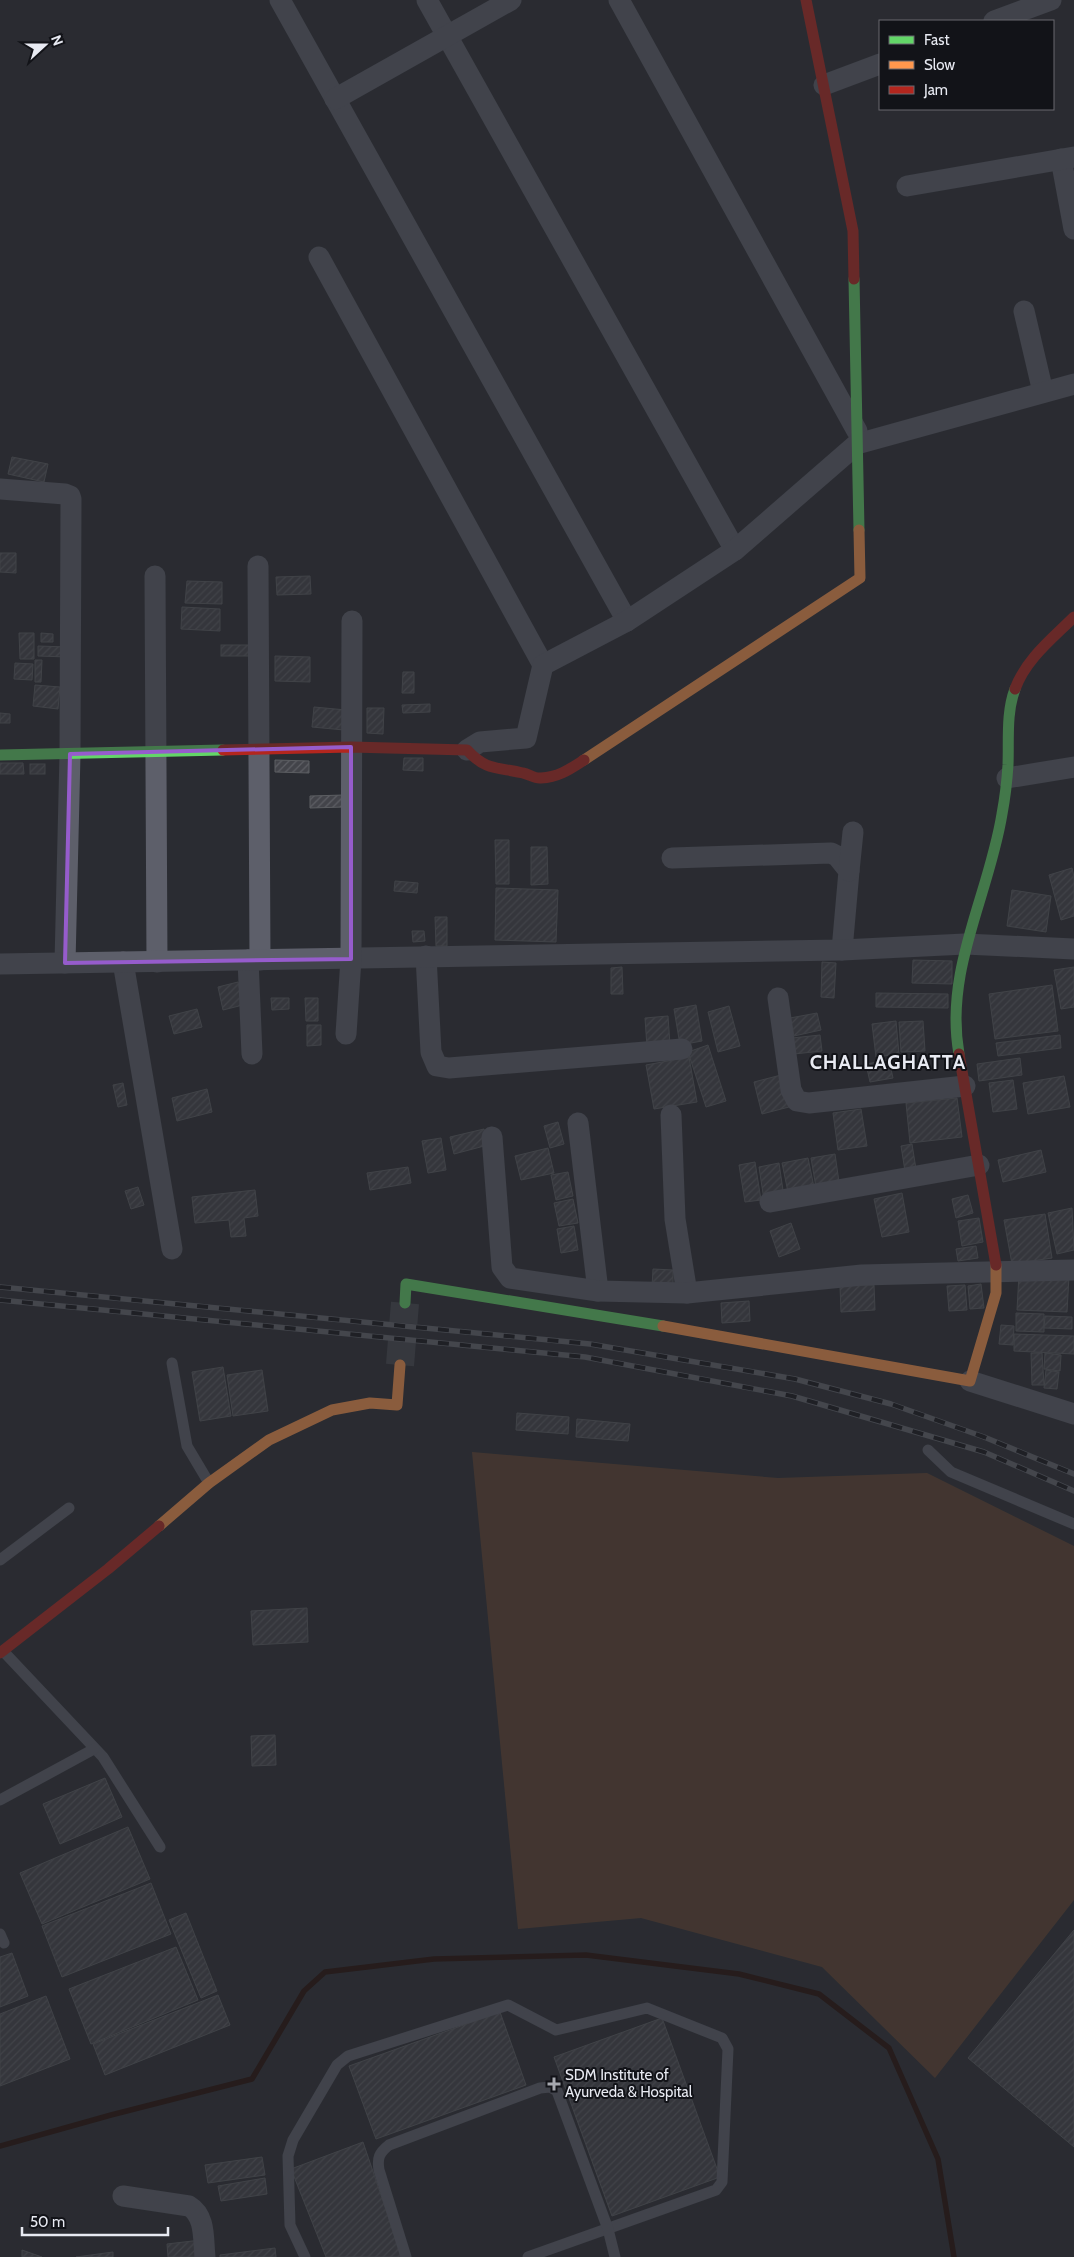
<svg xmlns="http://www.w3.org/2000/svg" width="1074" height="2257" font-family="Cabin,sans-serif">
<defs>
<pattern id="building-hatch" width="6" height="6" patternUnits="userSpaceOnUse" patternTransform="scale(1.25)"><rect width="6" height="6" fill="#43444a"/><path d="M-1 1l2-2M0 6l6-6M5 7l2-2" fill="none" stroke="#5e5f65"/></pattern>
</defs>
<rect width="100%" height="100%" fill="#2a2c32"/>
<!-- green -->
<path fill="#61422f" d="M 472,1452 L 778,1478 L 927,1473 L 1074,1546 L 1074,1900 L 935,2078 L 822,1967 L 641,1918 L 518,1929 Z"/>
<g fill="none" stroke-linecap="round" stroke-linejoin="round">
<!-- stream -->
<path stroke="#220b04" stroke-width="5.5" d="M 0,2146 L 111,2115 L 252,2079 L 304,1991 L 325,1972 L 434,1959 L 586,1955 L 739,1974 L 819,1994 L 889,2048 L 938,2159 L 954,2257"/>
</g>
<!-- building -->
<g fill="url(#building-hatch)" stroke="#5c5e62">
<path d="M 12,457 L 48,464 L 44,482 L 8,474 Z"/>
<path d="M 0,553 L 16,553 L 16,573 L 0,572 Z"/>
<path d="M 310,576 L 311,594 L 277,595 L 276,577 Z"/>
<path d="M 187,581 L 222,582 L 222,604 L 185,603 Z"/>
<path d="M 182,607 L 220,609 L 220,631 L 181,629 Z"/>
<path d="M 19,633 L 34,633 L 34,659 L 20,659 Z"/>
<path d="M 41,633 L 53,634 L 53,642 L 41,642 Z"/>
<rect x="221" y="645" width="33" height="11"/>
<path d="M 38,646 L 68,647 L 68,657 L 38,656 Z"/>
<path d="M 275,656 L 310,657 L 310,682 L 275,681 Z"/>
<path d="M 35,660 L 42,660 L 41,682 L 35,682 Z"/>
<path d="M 15,663 L 33,664 L 32,680 L 14,679 Z"/>
<path d="M 403,672 L 414,672 L 414,693 L 402,693 Z"/>
<path d="M 35,685 L 60,687 L 58,709 L 33,706 Z"/>
<path d="M 430,704 L 430,712 L 403,713 L 402,705 Z"/>
<path d="M 314,707 L 346,710 L 344,730 L 312,727 Z"/>
<path d="M 367,708 L 384,708 L 383,734 L 367,733 Z"/>
<path d="M 0,713 L 10,714 L 10,723 L 0,723 Z"/>
<path d="M 404,758 L 423,758 L 423,771 L 403,770 Z"/>
<path d="M 275,760 L 309,761 L 309,773 L 275,772 Z"/>
<path d="M 0,763 L 23,763 L 24,774 L 0,774 Z"/>
<rect x="30" y="764" width="15" height="10"/>
<path d="M 344,795 L 344,807 L 310,808 L 310,796 Z"/>
<path d="M 495,840 L 509,840 L 509,884 L 496,884 Z"/>
<path d="M 531,847 L 547,847 L 548,884 L 531,885 Z"/>
<path d="M 1072,868 L 1074,877 L 1074,916 L 1061,920 L 1049,875 Z"/>
<path d="M 395,881 L 418,883 L 417,893 L 394,891 Z"/>
<path d="M 496,888 L 558,890 L 556,942 L 495,940 Z"/>
<path d="M 1012,890 L 1051,896 L 1046,932 L 1007,926 Z"/>
<path d="M 435,917 L 447,917 L 447,946 L 436,946 Z"/>
<path d="M 412,931 L 424,931 L 425,941 L 413,942 Z"/>
<path d="M 913,960 L 952,961 L 952,984 L 912,983 Z"/>
<path d="M 822,962 L 836,963 L 834,998 L 821,997 Z"/>
<path d="M 622,967 L 623,994 L 611,994 L 611,968 Z"/>
<path d="M 1074,967 L 1074,1007 L 1061,1009 L 1054,970 Z"/>
<path d="M 238,982 L 243,1005 L 223,1010 L 218,987 Z"/>
<path d="M 1052,985 L 1058,1031 L 995,1039 L 989,994 Z"/>
<path d="M 876,993 L 948,994 L 948,1008 L 876,1007 Z"/>
<path d="M 271,998 L 289,998 L 289,1009 L 272,1010 Z"/>
<path d="M 305,998 L 318,998 L 318,1021 L 306,1021 Z"/>
<path d="M 696,1005 L 702,1041 L 680,1045 L 674,1009 Z"/>
<path d="M 729,1006 L 740,1046 L 718,1052 L 708,1012 Z"/>
<path d="M 197,1009 L 202,1027 L 174,1034 L 169,1016 Z"/>
<path d="M 817,1013 L 821,1030 L 794,1036 L 790,1018 Z"/>
<path d="M 668,1016 L 670,1045 L 647,1047 L 645,1018 Z"/>
<path d="M 896,1021 L 899,1054 L 876,1057 L 872,1024 Z"/>
<path d="M 923,1021 L 925,1051 L 901,1052 L 899,1022 Z"/>
<path d="M 307,1025 L 321,1025 L 321,1045 L 307,1046 Z"/>
<path d="M 820,1035 L 822,1051 L 794,1054 L 792,1038 Z"/>
<path d="M 1060,1035 L 1061,1048 L 998,1056 L 996,1043 Z"/>
<path d="M 708,1045 L 726,1101 L 706,1107 L 688,1052 Z"/>
<path d="M 689,1057 L 697,1102 L 654,1109 L 646,1065 Z"/>
<path d="M 1020,1058 L 1022,1075 L 979,1081 L 977,1064 Z"/>
<path d="M 889,1060 L 893,1078 L 870,1082 L 866,1064 Z"/>
<path d="M 781,1075 L 789,1107 L 762,1114 L 754,1082 Z"/>
<path d="M 1064,1076 L 1070,1107 L 1028,1114 L 1023,1083 Z"/>
<path d="M 1013,1080 L 1017,1109 L 993,1112 L 989,1083 Z"/>
<path d="M 123,1083 L 127,1105 L 118,1107 L 113,1085 Z"/>
<path d="M 207,1089 L 212,1112 L 177,1121 L 172,1098 Z"/>
<path d="M 957,1098 L 962,1137 L 910,1143 L 906,1103 Z"/>
<path d="M 861,1109 L 867,1146 L 838,1150 L 833,1113 Z"/>
<path d="M 558,1122 L 564,1144 L 550,1148 L 544,1126 Z"/>
<path d="M 484,1129 L 488,1145 L 454,1154 L 450,1137 Z"/>
<path d="M 441,1138 L 446,1170 L 428,1173 L 422,1141 Z"/>
<path d="M 912,1144 L 916,1169 L 905,1171 L 901,1146 Z"/>
<path d="M 548,1148 L 554,1173 L 521,1180 L 515,1156 Z"/>
<path d="M 1041,1150 L 1046,1172 L 1003,1182 L 998,1160 Z"/>
<path d="M 835,1154 L 840,1189 L 817,1193 L 811,1158 Z"/>
<path d="M 808,1158 L 815,1192 L 789,1197 L 782,1163 Z"/>
<path d="M 755,1162 L 761,1200 L 745,1202 L 739,1165 Z"/>
<path d="M 779,1163 L 784,1197 L 764,1200 L 759,1167 Z"/>
<path d="M 408,1167 L 411,1183 L 370,1190 L 367,1173 Z"/>
<path d="M 568,1172 L 573,1196 L 556,1200 L 551,1175 Z"/>
<path d="M 138,1187 L 144,1205 L 131,1209 L 125,1191 Z"/>
<path d="M 255,1190 L 258,1216 L 244,1218 L 246,1236 L 231,1237 L 229,1220 L 195,1223 L 192,1197 Z"/>
<path d="M 902,1193 L 909,1232 L 882,1237 L 874,1199 Z"/>
<path d="M 968,1195 L 973,1213 L 956,1218 L 952,1199 Z"/>
<path d="M 573,1199 L 578,1223 L 559,1226 L 554,1203 Z"/>
<path d="M 1072,1208 L 1074,1250 L 1057,1254 L 1048,1213 Z"/>
<path d="M 1045,1214 L 1052,1258 L 1012,1264 L 1004,1220 Z"/>
<path d="M 979,1218 L 983,1242 L 962,1246 L 958,1221 Z"/>
<path d="M 791,1223 L 800,1249 L 779,1257 L 770,1231 Z"/>
<path d="M 574,1226 L 578,1250 L 561,1253 L 557,1229 Z"/>
<path d="M 976,1246 L 978,1258 L 958,1261 L 956,1249 Z"/>
<path d="M 653,1269 L 673,1270 L 673,1287 L 652,1287 Z"/>
<path d="M 1019,1274 L 1069,1276 L 1067,1312 L 1017,1310 Z"/>
<path d="M 981,1284 L 984,1308 L 970,1309 L 968,1286 Z"/>
<path d="M 874,1285 L 875,1310 L 841,1312 L 840,1286 Z"/>
<path d="M 965,1285 L 967,1310 L 949,1311 L 947,1286 Z"/>
<path d="M 749,1301 L 750,1321 L 722,1323 L 721,1303 Z"/>
<path d="M 1016,1313 L 1044,1314 L 1044,1332 L 1016,1331 Z"/>
<path d="M 1045,1316 L 1072,1317 L 1072,1329 L 1044,1328 Z"/>
<path d="M 1001,1325 L 1014,1326 L 1013,1345 L 999,1344 Z"/>
<path d="M 1014,1334 L 1074,1336 L 1074,1354 L 1014,1351 Z"/>
<path d="M 1031,1353 L 1042,1353 L 1044,1385 L 1032,1385 Z"/>
<path d="M 1045,1353 L 1061,1355 L 1060,1371 L 1044,1369 Z"/>
<path d="M 223,1367 L 231,1416 L 200,1421 L 192,1372 Z"/>
<path d="M 262,1370 L 268,1411 L 233,1416 L 227,1375 Z"/>
<path d="M 1046,1370 L 1059,1372 L 1057,1389 L 1044,1388 Z"/>
<path d="M 517,1413 L 569,1417 L 568,1434 L 516,1430 Z"/>
<path d="M 577,1419 L 630,1424 L 628,1441 L 576,1437 Z"/>
<path d="M 307,1608 L 308,1642 L 253,1645 L 251,1611 Z"/>
<path d="M 275,1735 L 276,1765 L 252,1766 L 251,1736 Z"/>
<path d="M 105,1778 L 122,1817 L 60,1844 L 43,1804 Z"/>
<path d="M 128,1827 L 150,1879 L 42,1924 L 20,1873 Z"/>
<path d="M 151,1883 L 171,1934 L 62,1977 L 42,1926 Z"/>
<path d="M 186,1913 L 217,1991 L 201,1998 L 169,1920 Z"/>
<path d="M 1074,1930 L 1074,2147 L 968,2058 Z"/>
<path d="M 176,1947 L 198,2000 L 91,2044 L 69,1989 Z"/>
<path d="M 12,1953 L 28,1996 L 0,2007 L 0,1957 Z"/>
<path d="M 218,1995 L 230,2025 L 105,2075 L 93,2044 Z"/>
<path d="M 46,1996 L 70,2059 L 0,2086 L 0,2014 Z"/>
<path d="M 500,2012 L 526,2085 L 376,2139 L 349,2066 Z"/>
<path d="M 662,2018 L 720,2177 L 612,2216 L 554,2057 Z"/>
<path d="M 363,2142 L 402,2257 L 326,2257 L 291,2169 Z"/>
<path d="M 262,2157 L 265,2175 L 208,2183 L 205,2165 Z"/>
<path d="M 265,2178 L 267,2194 L 221,2201 L 218,2186 Z"/>
<path d="M 201,2240 L 203,2257 L 168,2257 L 167,2244 Z"/>
<path d="M 275,2248 L 276,2257 L 220,2257 L 220,2255 Z"/>
<path d="M 22,2250 L 42,2257 L 22,2257 Z"/>
<path d="M 113,2252 L 113,2257 L 76,2257 Z"/>
</g>
<g fill="none" stroke-linecap="round" stroke-linejoin="round">
<!-- secondary-tunnel -->
<path stroke="#46484f" stroke-width="28" stroke-dasharray="28 14" stroke-linecap="butt" d="M 400,1365 L 405,1303"/>
<!-- lane -->
<g stroke="#5d5f6a" stroke-width="11">
<path d="M 172,1363 L 187,1446 L 209,1483"/>
<path d="M 928,1450 L 951,1472 L 1074,1524"/>
<path d="M 0,1560 L 69,1508"/>
<path d="M 3,1651 L 103,1757 L 160,1847"/>
<path d="M 0,1800 L 94,1749"/>
<path d="M 0,1934 L 4,1943"/>
<path d="M 305,2257 L 290,2225 L 288,2156 L 293,2140 L 337,2065 L 348,2056 L 508,2005 L 556,2030 L 647,2008 L 722,2038 L 728,2049 L 722,2182 L 716,2190 L 528,2257"/>
<path d="M 406,2257 L 379,2170 C 377,2158 379,2153 389,2145 L 540,2088 L 550,2087 L 557,2091 L 608,2229 L 615,2257"/>
</g>
<!-- street -->
<g stroke="#5d5f6a" stroke-width="21">
<path d="M 280,0 L 627,621"/>
<path d="M 427,0 L 735,550"/>
<path d="M 619,0 L 857,431"/>
<path d="M 994,21 L 1051,0"/>
<path d="M 824,85 L 880,64"/>
<path d="M 335,99 L 511,0"/>
<path d="M 1061,159 L 1074,229"/>
<path d="M 907,186 L 1074,157"/>
<path d="M 319,257 L 543,665"/>
<path d="M 1024,311 L 1043,392"/>
<path d="M 0,489 L 65,494 L 70,496 L 71,499 L 70,754 L 65,963"/>
<path d="M 258,566 L 260,960"/>
<path d="M 155,576 L 157,962"/>
<path d="M 467,750 L 480,742 L 526,738 L 543,665 L 627,621 L 735,550 L 857,444 L 1074,384"/>
<path d="M 1007,778 L 1074,767"/>
<path d="M 672,858 L 831,853 L 837,856 L 849,871 L 842,950"/>
<path d="M 849,871 L 853,832"/>
<path d="M 426,956 L 431,1052 L 437,1066 L 449,1068 L 682,1049"/>
<path d="M 248,960 L 252,1054"/>
<path d="M 123,962 L 172,1249"/>
<path d="M 0,964 L 842,950 L 965,944 L 1074,949"/>
<path d="M 778,998 L 791,1090 L 797,1101 L 809,1103 L 965,1086"/>
<path d="M 346,1034 L 351,959 L 352,621"/>
<path d="M 671,1115 L 675,1219 L 687,1293"/>
<path d="M 578,1123 L 598,1291"/>
<path d="M 492,1137 L 502,1267 L 510,1278 L 598,1291 L 687,1293 L 862,1275 L 1074,1270"/>
<path d="M 770,1202 L 979,1165"/>
<path d="M 970,1381 L 1074,1414"/>
<path d="M 123,2196 L 189,2206 C 206,2216 203,2240 205,2257"/>
</g>
<!-- fast -->
<g stroke="#63d668" stroke-width="11">
<path d="M 854,279 L 859,530"/>
<path d="M 0,755 L 223,750"/>
<path d="M 959,1054 C 944,970 989,895 1002,814 C 1005,798 1007,781 1008,765 C 1009,740 1006,713 1015,689"/>
<path d="M 405,1303 L 406,1284 L 663,1326"/>
</g>
<!-- slow -->
<g stroke="#ff974d" stroke-width="11">
<path d="M 584,760 L 860,578 L 859,530"/>
<path d="M 663,1326 L 970,1381 L 996,1293 L 996,1265"/>
<path d="M 159,1526 L 209,1483 L 269,1440 L 332,1410 L 370,1403 L 397,1405 L 400,1365"/>
</g>
<!-- jam -->
<g stroke="#b3261e" stroke-width="11">
<path d="M 806,0 L 853,231 L 854,279"/>
<path d="M 1015,689 C 1026,659 1052,639 1074,617"/>
<path d="M 223,750 L 351,747 L 467,750 C 486,771 498,767 523,773 C 529,774 535,779 541,778 C 559,777 570,769 584,760"/>
<path d="M 959,1054 L 996,1265"/>
<path d="M 0,1653 L 108,1569 L 159,1526"/>
</g>
<!-- rail casing -->
<g stroke="#64666e" stroke-width="5.5">
<g id="rail">
<path d="M 0,1287 L 590,1344 L 795,1379 L 891,1404 L 984,1437 L 1074,1474"/>
<path d="M 0,1300 L 585,1357 L 792,1396 L 984,1452 L 1074,1491"/>
</g>
</g>
<!-- rail -->
<use href="#rail" stroke="#121318" stroke-width="4" stroke-dasharray="11" stroke-linecap="butt"/>
</g>
<!-- marked area -->
<path d="M0 0H1074V2257H0ZM 351,747 L 351,959 L 65,963 L 70,754 Z" fill="#2a2c32" fill-opacity=".55" fill-rule="evenodd"/>
<path fill="none" stroke="#965ccc" stroke-width="4" stroke-linejoin="round" d="M 351,747 L 351,959 L 65,963 L 70,754 Z"/>
<!-- markers -->
<path fill="#a6a8af" stroke="#121318" stroke-width="2" d="M551.5 2076.5h5v5h5v5h-5v5h-5v-5h-5v-5h5z"/>
<g text-anchor="middle" stroke-width="4" stroke-linejoin="round" paint-order="stroke">
<!-- poi labels -->
<g font-size="15" fill="#e8eaf2" stroke="#121318" text-anchor="start">
<text x="565" y="2080">SDM Institute of<tspan x="565" dy="17">Ayurveda &amp; Hospital</tspan></text>
</g>
<!-- district labels -->
<g font-size="20" font-weight="bold" letter-spacing="1" fill="#e8eaf2" stroke="#121318">
<text x="888" y="1069">CHALLAGHATTA</text>
</g>
</g>
<!-- legend -->
<rect x="879" y="20" width="175" height="90" fill="#121318" stroke="#68696f"/>
<rect x="889" y="36" width="25" height="8" fill="#63d668" stroke="#68696f"/>
<text x="924" y="45" font-size="15" fill="#e8eaf2">Fast</text>
<rect x="889" y="61" width="25" height="8" fill="#ff974d" stroke="#68696f"/>
<text x="924" y="70" font-size="15" fill="#e8eaf2">Slow</text>
<rect x="889" y="86" width="25" height="8" fill="#b3261e" stroke="#68696f"/>
<text x="924" y="95" font-size="15" fill="#e8eaf2">Jam</text>
<!-- north arrow -->
<g transform="translate(45 45) rotate(69)" stroke="#121318" stroke-width="4" paint-order="stroke">
<path d="M0-4L9 19L0 12L-9 19Z" fill="#e8eaf2"/>
<text y="-8" font-size="14" font-weight="bold" text-anchor="middle" fill="#e8eaf2">N</text>
</g>
<!-- scale -->
<path d="M22 2227v8h146v-8" fill="none" stroke="#e8eaf2" stroke-width="2.5"/>
<text x="30" y="2227" font-size="15" fill="#e8eaf2" stroke="#121318" stroke-width="4" paint-order="stroke">50 m</text>
</svg>
